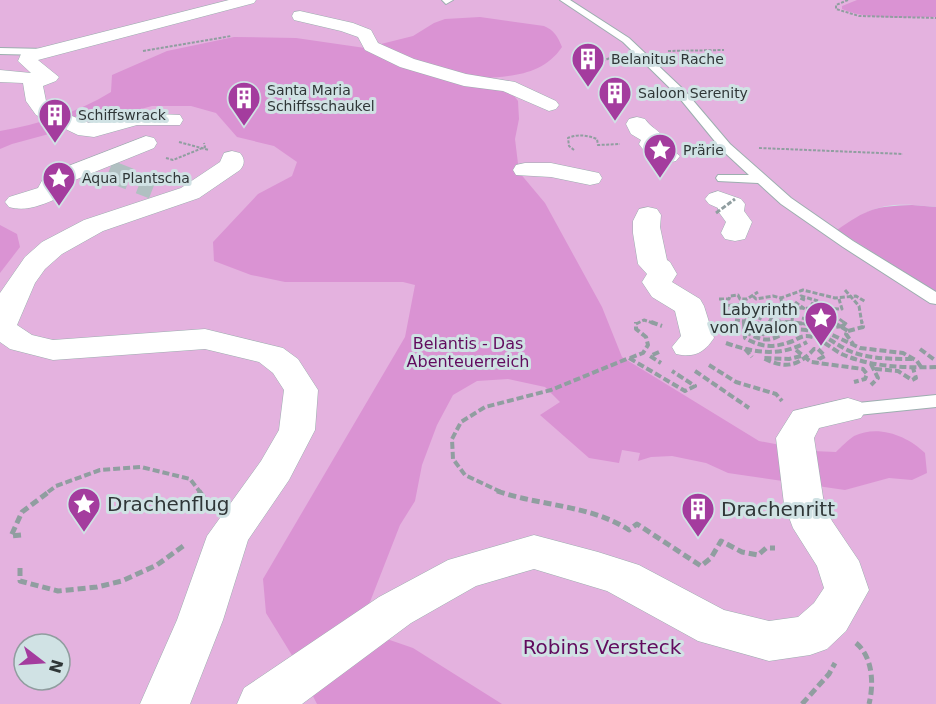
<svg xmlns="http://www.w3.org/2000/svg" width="936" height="704" font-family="'DejaVu Sans',sans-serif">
<rect width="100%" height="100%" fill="#d0e2e4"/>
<!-- green -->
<path fill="#e4b2df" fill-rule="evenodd" d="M 0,0 L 936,0 L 936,207 C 889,202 876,203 838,230 L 936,292 L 936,704 L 0,704 ZM 24,644 L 60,644 L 60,680 L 24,680 Z"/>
<!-- forest -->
<path fill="#d992d2" d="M 912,205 L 936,207 L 936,292 L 837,230 C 867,209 875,206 912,205 Z"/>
<!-- water -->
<g fill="#da93d3">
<path d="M 857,0 L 936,0 L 936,17 C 907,17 870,21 842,9 L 842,6 Z"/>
<path d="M 480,17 L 544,26 C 554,30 558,37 562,47 C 537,84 492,74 453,82 L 504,90 L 512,93 L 518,101 L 519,119 L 515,139 L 519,172 L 545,203 L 602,307 L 622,357 L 759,441 L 812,451 L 836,452 C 841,447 848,440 854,436 C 878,424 908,436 925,453 L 927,473 L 912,480 L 889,478 L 845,490 L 728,473 L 706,463 L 672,456 L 651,457 L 638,461 L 640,453 L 622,450 L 619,463 L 589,458 L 540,415 L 560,402 L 545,387 L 508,379 L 477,381 L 453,395 L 437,425 L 422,465 L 415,501 L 400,525 L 368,607 L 384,638 L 413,648 L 502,704 L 317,704 L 293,657 L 266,613 L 263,579 L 405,337 L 415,285 L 403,282 L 285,282 L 251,275 L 214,261 L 213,242 L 258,194 L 292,176 L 297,162 L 274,146 L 237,137 L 216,113 L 191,106 L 152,106 L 12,144 L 0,149 L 0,131 C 39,124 77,113 111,92 L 112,75 L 167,51 L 234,37 L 296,38 L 365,48 L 413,36 L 434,23 L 445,19 Z"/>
<path d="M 0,225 L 17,234 L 20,247 L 0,273 Z"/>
</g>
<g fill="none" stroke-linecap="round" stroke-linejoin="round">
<!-- street-tunnel -->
<path stroke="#b0c0c1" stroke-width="22" stroke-dasharray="22 11" stroke-linecap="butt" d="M 109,171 L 153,188"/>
<!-- lane casing -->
<g stroke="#9caeaf" stroke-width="2">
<g id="lane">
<path d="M 442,0 L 453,0 L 446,4 Z"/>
<path d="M 560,0 L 570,0 L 629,38 L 685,91 L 730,144 L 791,198 L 853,241 L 936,292 L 936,304 L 930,303 L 843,247 L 781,204 L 758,183 L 718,181 L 716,178 L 718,175 L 749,175 L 722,150 L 677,95 L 623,42 Z"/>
<path d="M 0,48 L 46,49 L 51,52 L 46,55 L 0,54 Z"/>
<path d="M 936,395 L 936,407 L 848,416 L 841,415 L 838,410 L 841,405 L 848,404 Z"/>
</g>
</g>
<!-- street casing -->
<g stroke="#9caeaf" stroke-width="1">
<g id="street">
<path d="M 229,0 L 256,0 L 254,3 L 38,60 L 59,77 L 56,81 L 43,86 L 46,101 L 50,107 L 89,123 L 137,113 L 180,115 L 183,120 L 180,125 L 137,125 L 94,137 L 78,135 L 36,115 L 26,101 L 23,83 L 0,82 L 0,70 L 31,73 L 18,61 L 21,54 L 28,51 Z"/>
<path d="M 300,11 L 353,23 L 371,30 L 378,43 L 414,59 L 466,74 L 515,82 L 556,101 L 559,105 L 556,109 L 549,111 L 503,91 L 464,86 L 400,67 L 365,50 L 358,37 L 341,31 L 294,20 L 292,16 L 294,12 Z"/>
<path d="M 637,117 L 645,119 C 650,127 659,130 664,138 L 662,142 L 680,156 L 676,161 C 662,165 647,156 639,144 L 641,140 L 631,134 L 626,124 L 629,119 Z"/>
<path d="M 146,136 L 154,138 L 157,143 L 154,148 L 65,184 L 58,198 C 42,205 26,212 9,207 L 5,202 L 9,197 L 38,188 L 45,175 Z"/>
<path d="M 232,151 L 240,153 C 245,159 245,164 240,170 L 199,198 L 103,231 L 62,254 L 45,269 L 35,283 L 17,325 L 32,335 L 53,340 L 205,329 L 283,348 L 298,359 L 318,390 L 315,430 L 289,480 L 248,540 L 223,620 L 190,704 L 140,704 L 177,620 L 207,536 L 261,461 L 279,430 L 284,390 L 273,373 L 259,362 L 205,349 L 53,360 L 10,349 L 0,342 L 0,293 L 25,257 L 42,242 L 84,220 L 181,188 L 220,162 L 224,153 Z"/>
<path d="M 525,163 L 551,163 L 599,173 L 602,178 L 599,183 L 590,185 L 551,177 L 516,175 L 513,170 L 516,165 Z"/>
<path d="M 718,191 L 741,199 L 745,204 L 744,211 L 752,222 L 745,239 L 735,241 L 725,239 L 721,233 L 726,222 L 718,211 L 718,208 L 709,204 L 705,199 L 709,194 Z"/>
<path d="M 648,207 L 657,209 L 661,215 L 660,227 L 667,260 L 670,262 L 677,274 L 672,282 L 700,299 L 704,306 L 714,338 C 704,353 694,358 676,354 L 672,347 L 681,336 L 675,311 L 652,297 L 642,282 L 647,274 L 638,264 L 633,233 L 633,221 L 639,209 Z"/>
<path d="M 848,398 L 861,402 L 866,410 L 861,418 L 819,428 L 814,438 L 824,504 L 832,521 L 859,561 L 869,590 L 846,631 L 827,649 L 810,655 L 769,661 L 698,641 L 607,591 L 534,569 L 476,586 L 411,623 L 302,704 L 237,704 L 244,688 L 379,597 L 448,560 L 534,535 L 598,552 L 639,565 L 724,610 L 769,621 L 798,617 L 814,603 L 824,588 L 817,566 L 793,528 L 784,504 L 776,438 L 793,411 Z"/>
</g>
</g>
<!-- path-far3 -->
<g stroke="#909ea0" stroke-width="2" stroke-dasharray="3 1.5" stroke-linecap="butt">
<path d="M 848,0 L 836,5 L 836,9 L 859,16 L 936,18"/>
<path d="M 143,51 L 231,36"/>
<path d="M 668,51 L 724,50"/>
<path d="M 586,69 L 614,56"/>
<path d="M 179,142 L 209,150"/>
<path d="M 759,148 L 903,154"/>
<path d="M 574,150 L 569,146 L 568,138 C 578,134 587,135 597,139 L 598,145 L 620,144"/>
<path d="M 166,158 L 173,160 L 205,147 L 204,143"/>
</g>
<!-- path-far2 -->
<g stroke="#909ea0" stroke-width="3" stroke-dasharray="5 2" stroke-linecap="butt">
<path d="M 845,290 L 859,306 L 862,324"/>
<path d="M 753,296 L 756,299 L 773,296 L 781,298 L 803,290 L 835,298 L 856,296 L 866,302"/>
<path d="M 719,299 L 729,299 L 730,296 L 738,295 L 740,299 L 747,299 L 758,292"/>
<path d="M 805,300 L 800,298 L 801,296 L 818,301"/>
<path d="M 795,302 L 812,314 L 838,318 L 846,324"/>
<path d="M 811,303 L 820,308"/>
<path d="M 721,306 L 746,304 L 769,308"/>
<path d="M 724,306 L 730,311 L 755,311"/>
<path d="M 755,311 L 761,316 L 758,324"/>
<path d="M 766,314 L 772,317 L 768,324"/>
<path d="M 802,318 L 823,324"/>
<path d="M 735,320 L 744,321 L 756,314"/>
<path d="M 829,320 L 836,324"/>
<path d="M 744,321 L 744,324"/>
<path d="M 780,322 L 807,324"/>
<path d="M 792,323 L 793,308 L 842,309 L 839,299"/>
<path d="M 636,324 L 644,320 L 656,324"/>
<path d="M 778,324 L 782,307 L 781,298"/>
</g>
<!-- path-far1 -->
<g stroke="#909ea0" stroke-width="4" stroke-dasharray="7 3" stroke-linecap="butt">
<path d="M 651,322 L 662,326"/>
<path d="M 744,322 L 745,338 C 763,348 774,348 793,341 C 797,339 802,336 806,336 C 820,336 832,350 844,355 C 872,367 906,368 936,367"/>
<path d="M 759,322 L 757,327 L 760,333 L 766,335 L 777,330 L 779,322"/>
<path d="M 769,322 L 766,328 L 774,333"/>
<path d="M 785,322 L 809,324 L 860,348 L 903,353 L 917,361 L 921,367"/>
<path d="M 817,322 L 834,327 L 843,326"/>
<path d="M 833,322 L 848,331 L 846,334 L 853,344"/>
<path d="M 843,326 L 846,322"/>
<path d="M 745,331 C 777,353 778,325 806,330 C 824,332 836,346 852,352 C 871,359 893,359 913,359"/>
<path d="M 848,331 L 863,327 L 862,322"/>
<path d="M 726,343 C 754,353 780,357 807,342"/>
<path d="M 745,349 L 752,357"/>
<path d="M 920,349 L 936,361"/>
<path d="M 796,350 L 811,362 L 863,369 L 867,374 L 865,379 L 854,382"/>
<path d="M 659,352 L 650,356 L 661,363"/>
<path d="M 801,356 L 789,359 L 763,358 C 784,369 798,367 814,349 L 818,349 L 825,356 L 819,359 L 818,363"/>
<path d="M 630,358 L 643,353 L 648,345 L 646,337 L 636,329 L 636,322"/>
<path d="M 871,364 L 878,378 L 871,385"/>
<path d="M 709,365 L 736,382 L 776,394 L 782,401"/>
<path d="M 875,369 L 898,371 L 912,380 L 916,378 L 913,368"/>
<path d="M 695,371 L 749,408"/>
<path d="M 48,492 L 56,486 L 100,470 L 141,467 L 190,479 L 200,492"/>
<path d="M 501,492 L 465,475 L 453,459 L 452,439 L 461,422 L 485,407 L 551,390 L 629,358 L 685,391 L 695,386 L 672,371"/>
</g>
<!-- path -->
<g stroke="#909ea0" stroke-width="5" stroke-dasharray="8 4" stroke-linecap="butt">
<path d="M 199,491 L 211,507"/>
<path d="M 497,491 C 540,506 591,505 629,530 L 637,524 L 701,566 L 711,558 L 721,541 L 742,552 L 758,555 L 766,548 L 775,548"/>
<path d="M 21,535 L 11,536 L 22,512 L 50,491"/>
<path d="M 20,568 L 20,581 L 58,591 L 97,587 L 122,581 L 157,565 L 186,544"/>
<path d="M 856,643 C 873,657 874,684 869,704"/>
<path d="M 802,704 L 829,674 L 835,663"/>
</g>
<!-- lane -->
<use href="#lane" fill="#fff" fill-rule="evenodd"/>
<!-- street -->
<use href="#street" fill="#fff" fill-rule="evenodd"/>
<!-- path-bridge -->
<path stroke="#909ea0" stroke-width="3" stroke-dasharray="5 2" stroke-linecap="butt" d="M 716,213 L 735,199"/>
</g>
<!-- icons -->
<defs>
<g id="building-pin" transform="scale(1.725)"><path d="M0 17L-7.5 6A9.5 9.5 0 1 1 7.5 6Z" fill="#a43c9e" stroke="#d0e2e4"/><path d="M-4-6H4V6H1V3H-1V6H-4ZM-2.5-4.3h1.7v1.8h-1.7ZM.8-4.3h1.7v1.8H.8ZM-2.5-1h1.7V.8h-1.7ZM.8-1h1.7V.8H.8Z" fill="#fff"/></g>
<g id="sight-pin" transform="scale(1.725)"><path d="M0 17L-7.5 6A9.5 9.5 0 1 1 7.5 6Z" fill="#a43c9e" stroke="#d0e2e4"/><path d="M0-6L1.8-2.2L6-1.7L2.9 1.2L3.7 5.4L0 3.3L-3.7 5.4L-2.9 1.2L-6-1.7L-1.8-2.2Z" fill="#fff"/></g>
</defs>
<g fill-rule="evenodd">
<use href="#building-pin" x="588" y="59"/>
<use href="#building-pin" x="615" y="93"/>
<use href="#building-pin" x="244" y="98"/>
<use href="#building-pin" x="55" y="115"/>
<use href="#sight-pin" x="660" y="150"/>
<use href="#sight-pin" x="59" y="178"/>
<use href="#sight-pin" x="821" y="318"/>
<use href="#sight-pin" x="84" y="504"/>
<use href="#building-pin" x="698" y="509"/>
</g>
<g text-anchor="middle" stroke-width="6" stroke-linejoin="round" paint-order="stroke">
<!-- far-poi labels -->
<g font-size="14" fill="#2f3637" stroke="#d0e2e4" text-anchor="start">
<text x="611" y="64">Belanitus Rache</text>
<text x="267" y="95">Santa Maria<tspan x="267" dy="16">Schiffsschaukel</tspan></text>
<text x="638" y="98">Saloon Serenity</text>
<text x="78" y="120">Schiffswrack</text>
<text x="683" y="155">Prärie</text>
<text x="82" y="183">Aqua Plantscha</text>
</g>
<!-- poi labels -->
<g font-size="16" fill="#2f3637" stroke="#d0e2e4" text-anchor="end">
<text x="798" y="315">Labyrinth<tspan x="798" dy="18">von Avalon</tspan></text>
</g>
<!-- park labels -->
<g font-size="16" fill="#610b5e" stroke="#d0e2e4">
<text x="468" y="349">Belantis - Das<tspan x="468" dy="18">Abenteuerreich</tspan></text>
</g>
<!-- near-poi labels -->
<g font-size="20" fill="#2f3637" stroke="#d0e2e4" text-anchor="start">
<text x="107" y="511">Drachenflug</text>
<text x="721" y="516">Drachenritt</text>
</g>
<!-- near-park labels -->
<g font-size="20" fill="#610b5e" stroke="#d0e2e4">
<text x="602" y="654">Robins Versteck</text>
</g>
</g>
<!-- north arrow -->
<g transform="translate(42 662) rotate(107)"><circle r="28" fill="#d0e2e4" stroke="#909d9f" stroke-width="1.5"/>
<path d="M0-4.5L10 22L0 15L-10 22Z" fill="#a43c9e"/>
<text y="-9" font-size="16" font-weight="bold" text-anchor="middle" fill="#2f3637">N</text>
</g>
</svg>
